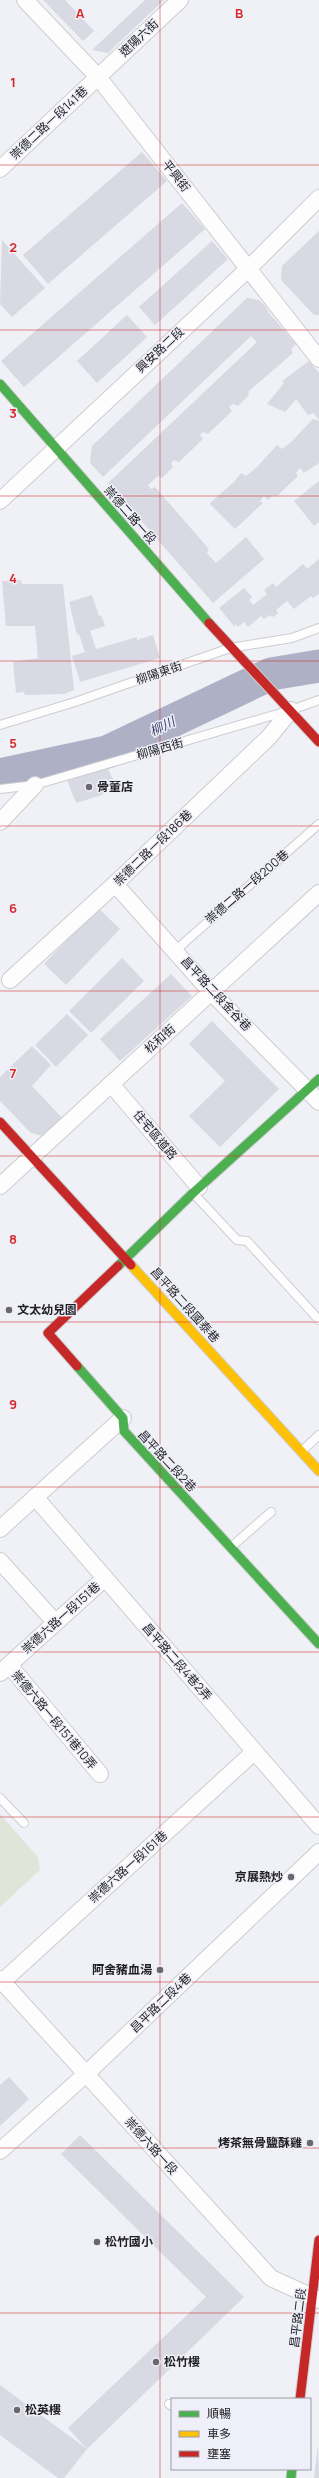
<svg xmlns="http://www.w3.org/2000/svg" width="319" height="2478" font-family="Manrope,'Noto Sans TC',sans-serif">
<rect width="100%" height="100%" fill="#f0f1f6"/>
<!-- green -->
<path fill="#e1e4d8" d="M 0,1814 L 38,1857 L 40,1870 L 0,1907 Z"/>
<g fill="none" stroke-linecap="round" stroke-linejoin="round">
<!-- river -->
<path stroke="#aeb1c6" stroke-width="33" d="M 0,775 L 107,752 L 271,674 L 319,666"/>
</g>
<!-- building -->
<g fill="#d8d9e2">
<path d="M 43,0 L 65,0 L 94,31 L 83,41 Z"/>
<path d="M 145,0 L 164,0 L 108,53 L 92,50 Z"/>
<path d="M 142,152 L 167,181 L 48,284 L 23,255 Z"/>
<path d="M 182,203 L 205,229 L 24,387 L 1,361 Z"/>
<path d="M 319,231 L 319,315 L 314,315 L 281,280 L 282,266 Z"/>
<path d="M 2,240 L 45,288 L 12,317 L 0,304 Z"/>
<path d="M 212,241 L 228,259 L 155,325 L 139,307 Z"/>
<path d="M 247,298 L 259,300 L 265,306 L 269,313 L 296,344 L 291,349 L 293,353 L 248,392 L 249,395 L 238,406 L 233,404 L 229,407 L 232,411 L 208,434 L 203,432 L 200,435 L 203,439 L 179,462 L 174,460 L 171,463 L 173,467 L 162,478 L 158,476 L 148,485 L 151,489 L 155,487 L 209,549 L 207,553 L 216,563 L 246,537 L 264,559 L 213,603 L 108,483 L 257,342 L 251,336 L 103,477 L 90,463 L 92,446 Z"/>
<path d="M 127,315 L 147,337 L 97,383 L 77,361 Z"/>
<path d="M 309,361 L 319,373 L 319,420 L 314,413 L 308,415 L 296,399 L 285,412 L 267,404 L 284,383 L 282,381 Z"/>
<path d="M 313,419 L 319,421 L 319,463 L 304,473 L 300,468 L 296,473 L 298,476 L 276,497 L 273,495 L 268,500 L 264,496 L 260,501 L 263,503 L 235,529 L 210,504 L 211,502 L 234,482 L 241,473 L 246,476 L 256,468 L 277,445 L 282,449 L 292,441 Z"/>
<path d="M 319,481 L 319,522 L 314,526 L 294,501 Z"/>
<path d="M 319,559 L 319,594 L 313,598 L 311,596 L 294,609 L 287,601 L 276,610 L 278,613 L 275,616 L 272,617 L 270,615 L 264,619 L 261,616 L 248,627 L 244,622 L 238,627 L 236,624 L 234,626 L 219,608 L 244,588 L 252,597 L 249,600 L 253,605 L 267,594 L 264,590 L 273,583 L 276,587 L 303,564 L 307,569 Z"/>
<path d="M 21,580 L 22,584 L 63,584 L 74,690 L 64,694 L 25,695 L 24,692 L 16,693 L 13,662 L 38,658 L 35,626 L 6,626 L 2,581 Z"/>
<path d="M 92,595 L 99,616 L 101,615 L 105,626 L 90,631 L 96,649 L 137,637 L 137,640 L 153,635 L 160,658 L 80,682 L 72,656 L 85,652 L 79,634 L 77,635 L 69,602 Z"/>
<path d="M 106,765 L 113,779 L 102,795 L 76,803 L 67,780 Z"/>
<path d="M 98,908 L 120,929 L 66,985 L 44,964 Z"/>
<path d="M 122,958 L 144,981 L 91,1033 L 69,1011 Z"/>
<path d="M 171,974 L 192,996 L 120,1061 L 100,1039 Z"/>
<path d="M 67,1014 L 88,1035 L 56,1067 L 35,1045 Z"/>
<path d="M 212,1021 L 279,1089 L 220,1147 L 189,1116 L 225,1081 L 189,1044 Z"/>
<path d="M 32,1046 L 51,1065 L 32,1086 L 64,1120 L 43,1136 L 31,1133 L 0,1101 L 0,1077 Z"/>
<path d="M 9,2077 L 29,2099 L 0,2126 L 0,2085 Z"/>
<path d="M 80,2135 L 244,2297 L 87,2449 L 64,2478 L 58,2478 L 0,2435 L 0,2385 L 87,2449 L 68,2428 L 206,2297 L 61,2154 Z"/>
<path d="M 318,2444 L 319,2478 L 314,2478 Z"/>
</g>
<g fill="none" stroke-linecap="round" stroke-linejoin="round">
<!-- lane casing -->
<g stroke="#cccdd0" stroke-width="10">
<g id="lane">
<path d="M 0,725 L 75,702 L 230,648 L 292,638 L 319,628"/>
<path d="M 0,789 L 35,785 L 291,710 L 319,700"/>
<path d="M 176,950 L 319,824"/>
<path d="M 193,1193 L 237,1240 L 247,1241 L 319,1320"/>
<path d="M 302,1451 L 319,1435"/>
<path d="M 231,1547 L 271,1512"/>
<path d="M 0,1798 L 24,1823"/>
<path d="M 169,2404 L 172,2406"/>
</g>
</g>
<!-- street casing -->
<g stroke="#cccdd0" stroke-width="18">
<g id="street">
<path d="M 25,0 L 98,77 L 319,359"/>
<path d="M 0,169 L 180,0"/>
<path d="M 0,501 L 248,269 L 319,198"/>
<path d="M 0,822 L 35,785"/>
<path d="M 115,884 L 211,992 L 319,1102"/>
<path d="M 10,980 L 115,884 L 269,737 L 291,710"/>
<path d="M 111,1084 L 199,1187"/>
<path d="M 0,1186 L 319,893"/>
<path d="M 35,1497 L 319,1826"/>
<path d="M 0,1529 L 123,1418"/>
<path d="M 0,1561 L 55,1622"/>
<path d="M 9,1665 L 100,1774"/>
<path d="M 0,1673 L 105,1578"/>
<path d="M 0,1979 L 271,2278 L 319,2300"/>
<path d="M 2,1982 L 254,1752"/>
<path d="M 0,2151 L 86,2074 L 319,1852"/>
</g>
</g>
<!-- fast casing -->
<g stroke="#cccdd0" stroke-width="11">
<g id="fast">
<path d="M 0,384 L 209,623"/>
<path d="M 118,1266 L 193,1193 L 319,1079"/>
<path d="M 77,1366 L 123,1418 L 124,1431 L 319,1644"/>
<path d="M 291,2478 L 292,2469"/>
</g>
</g>
<!-- slow casing -->
<g stroke="#cccdd0" stroke-width="11">
<path id="slow" d="M 131,1265 L 319,1471"/>
</g>
<!-- jam casing -->
<g stroke="#cccdd0" stroke-width="11">
<g id="jam">
<path d="M 209,623 L 319,742"/>
<path d="M 0,1122 L 131,1265"/>
<path d="M 77,1366 L 48,1333 L 118,1266"/>
<path d="M 300,2399 L 319,2240"/>
</g>
</g>
<!-- lane -->
<use href="#lane" stroke="#fdfdfe" stroke-width="8"/>
<!-- street -->
<use href="#street" stroke="#fdfdfe" stroke-width="16"/>
<!-- fast -->
<use href="#fast" stroke="#4caf50" stroke-width="9"/>
<!-- slow -->
<use href="#slow" stroke="#ffc107" stroke-width="9"/>
<!-- jam -->
<use href="#jam" stroke="#c62828" stroke-width="9"/>
</g>
<!-- grid -->
<path fill="none" stroke="#d62828" stroke-width="1" stroke-opacity="0.55" d="M 160,0 L 160,2478M 0,165 L 319,165M 0,330 L 319,330M 0,496 L 319,496M 0,661 L 319,661M 0,826 L 319,826M 0,991 L 319,991M 0,1156 L 319,1156M 0,1322 L 319,1322M 0,1487 L 319,1487M 0,1652 L 319,1652M 0,1817 L 319,1817M 0,1982 L 319,1982M 0,2148 L 319,2148M 0,2313 L 319,2313"/>
<!-- markers -->
<g fill="#68686d" stroke="#eeeff8" stroke-width="1.5">
<circle cx="89" cy="787" r="4"/>
<circle cx="9" cy="1310" r="4"/>
<circle cx="291" cy="1877" r="4"/>
<circle cx="160" cy="1970" r="4"/>
<circle cx="310" cy="2143" r="4"/>
<circle cx="97" cy="2242" r="4"/>
<circle cx="156" cy="2362" r="4"/>
<circle cx="17" cy="2410" r="4"/>
</g>
<g text-anchor="middle" stroke-width="3" stroke-linejoin="round" paint-order="stroke">
<!-- street labels -->
<g font-size="12" fill="#1f1f23" stroke="#eeeff8">
<text transform="translate(139 38) rotate(-43)" y="4">遼陽六街</text>
<text transform="translate(49 123) rotate(-43)" y="4">崇德二路一段141巷</text>
<text transform="translate(176 176) rotate(52)" y="4">平興街</text>
<text transform="translate(160 350) rotate(-43)" y="4">興安路二段</text>
<text transform="translate(130 515) rotate(49)" y="4">崇德二路一段</text>
<text transform="translate(159 673) rotate(-19)" y="4">柳陽東街</text>
<text transform="translate(160 749) rotate(-16)" y="4">柳陽西街</text>
<text transform="translate(153 848) rotate(-44)" y="4">崇德二路一段186巷</text>
<text transform="translate(247 887) rotate(-41)" y="4">崇德二路一段200巷</text>
<text transform="translate(216 994) rotate(47)" y="4">昌平路二段金谷巷</text>
<text transform="translate(160 1039) rotate(-42)" y="4">松和街</text>
<text transform="translate(155 1135) rotate(50)" y="4">住宅區道路</text>
<text transform="translate(185 1305) rotate(48)" y="4">昌平路二段國泰巷</text>
<text transform="translate(167 1461) rotate(47)" y="4">昌平路二段2巷</text>
<text transform="translate(61 1618) rotate(-42)" y="4">崇德六路一段151巷</text>
<text transform="translate(177 1662) rotate(49)" y="4">昌平路二段4巷2弄</text>
<text transform="translate(54 1720) rotate(50)" y="4">崇德六路一段151巷10弄</text>
<text transform="translate(128 1867) rotate(-42)" y="4">崇德六路一段161巷</text>
<text transform="translate(161 2003) rotate(-44)" y="4">昌平路二段4巷</text>
<text transform="translate(151 2146) rotate(48)" y="4">崇德六路一段</text>
<text transform="translate(298 2318) rotate(-83)" y="4">昌平路二段</text>
</g>
<!-- poi labels -->
<g font-size="12" font-weight="bold" fill="#1f1f23" stroke="#eeeff8" text-anchor="start">
<text x="97" y="791">骨董店</text>
<text x="17" y="1314">文太幼兒園</text>
<text x="283" y="1881" text-anchor="end">京展熱炒</text>
<text x="152" y="1974" text-anchor="end">阿舍豬血湯</text>
<text x="302" y="2147" text-anchor="end">烤茶無骨鹽酥雞</text>
<text x="105" y="2246">松竹國小</text>
<text x="164" y="2366">松竹樓</text>
<text x="25" y="2414">松英樓</text>
</g>
<!-- water labels -->
<g font-size="13" font-style="italic" fill="#3b3d68" stroke="#eeeff8">
<text transform="translate(162 726) rotate(-26)" y="5">柳川</text>
</g>
</g>
<g font-size="13" text-anchor="middle" font-weight="bold" fill="#d62828" stroke="#eeeff8" stroke-width="3" stroke-linejoin="round" paint-order="stroke">
<text x="80" y="18">A</text>
<text x="239" y="18">B</text>
<text x="13" y="87">1</text>
<text x="13" y="252">2</text>
<text x="13" y="418">3</text>
<text x="13" y="583">4</text>
<text x="13" y="748">5</text>
<text x="13" y="913">6</text>
<text x="13" y="1078">7</text>
<text x="13" y="1244">8</text>
<text x="13" y="1409">9</text>
</g>
<!-- legend -->
<rect x="171" y="2398" width="140" height="72" fill="#eeeff8" stroke="#9b9ca3"/>
<rect x="179" y="2411" width="20" height="6" fill="#4caf50" stroke="#9b9ca3"/>
<text x="207" y="2418" font-size="12" fill="#1f1f23">順暢</text>
<rect x="179" y="2431" width="20" height="6" fill="#ffc107" stroke="#9b9ca3"/>
<text x="207" y="2438" font-size="12" fill="#1f1f23">車多</text>
<rect x="179" y="2451" width="20" height="6" fill="#c62828" stroke="#9b9ca3"/>
<text x="207" y="2458" font-size="12" fill="#1f1f23">壅塞</text>
</svg>
